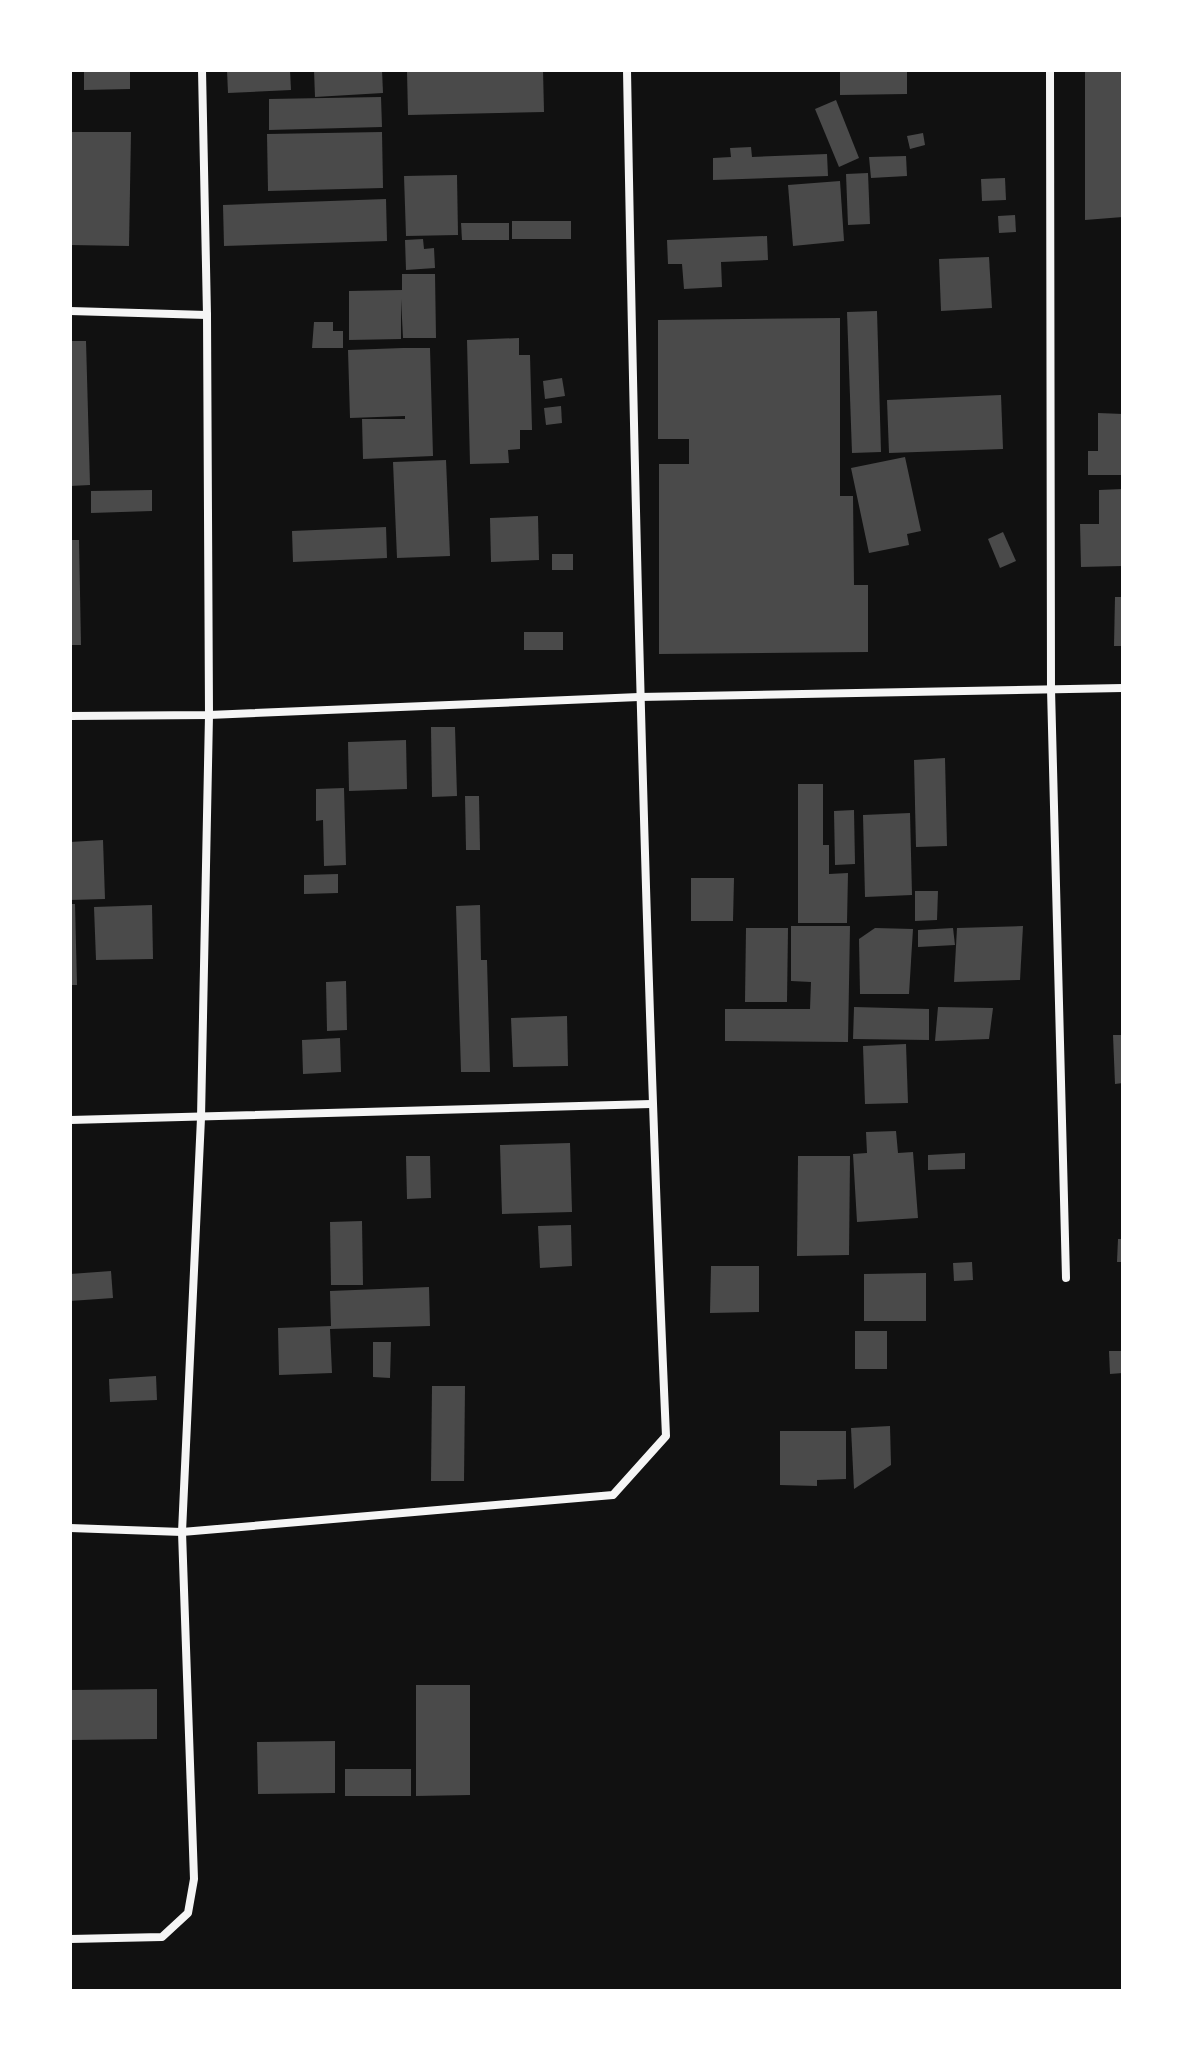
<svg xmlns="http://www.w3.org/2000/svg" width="1193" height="2061" font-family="'Alegreya Sans',sans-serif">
<rect width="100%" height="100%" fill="#111"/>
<!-- building -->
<g fill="#4a4a4a">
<path d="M 84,70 L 130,70 L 130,89 L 84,90 Z"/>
<path d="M 227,70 L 290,70 L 291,90 L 228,93 Z"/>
<path d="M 314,70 L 382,70 L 383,93 L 315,97 Z"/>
<path d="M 543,70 L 544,112 L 408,115 L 407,71 Z"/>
<path d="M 840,70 L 907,70 L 907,94 L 840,95 Z"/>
<path d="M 1085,70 L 1123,70 L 1123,217 L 1085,220 Z"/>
<path d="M 381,97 L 382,127 L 269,130 L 269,99 Z"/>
<path d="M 836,100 L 859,158 L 839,167 L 815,109 Z"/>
<path d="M 70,132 L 131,132 L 129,246 L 70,245 Z"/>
<path d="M 382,132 L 383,188 L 268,191 L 267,134 Z"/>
<path d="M 923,133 L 925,145 L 910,149 L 907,136 Z"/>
<path d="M 751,147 L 752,157 L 827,154 L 828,176 L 713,180 L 713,158 L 731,157 L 730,148 Z"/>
<path d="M 906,156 L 907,176 L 871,178 L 869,157 Z"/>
<path d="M 868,173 L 870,224 L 848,225 L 846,174 Z"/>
<path d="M 457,175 L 458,235 L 406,236 L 404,176 Z"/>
<path d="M 1005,178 L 1006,200 L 982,201 L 981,179 Z"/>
<path d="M 840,181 L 844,241 L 793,246 L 788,185 Z"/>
<path d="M 386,199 L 387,241 L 224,246 L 223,205 Z"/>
<path d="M 1015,215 L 1016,232 L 999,233 L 998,216 Z"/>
<rect x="512" y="221" width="59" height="18"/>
<path d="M 461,223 L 509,223 L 509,240 L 462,240 Z"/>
<path d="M 767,236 L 768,260 L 721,262 L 722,287 L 684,289 L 682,264 L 668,264 L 667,240 Z"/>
<path d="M 423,239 L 424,249 L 434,248 L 435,268 L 406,270 L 405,240 Z"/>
<path d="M 989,257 L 992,308 L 941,311 L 939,259 Z"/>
<path d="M 402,274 L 435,274 L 436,338 L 403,338 L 401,299 L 401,339 L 349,340 L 349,291 L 402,290 Z"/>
<path d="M 877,311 L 881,452 L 852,453 L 847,312 Z"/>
<path d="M 840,318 L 840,496 L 853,496 L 854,585 L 868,585 L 868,652 L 659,654 L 659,464 L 689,464 L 689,439 L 658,439 L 658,320 Z"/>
<path d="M 314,322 L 333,322 L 333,331 L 343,331 L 343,348 L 312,348 Z"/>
<path d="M 519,338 L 519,355 L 530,355 L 532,430 L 520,430 L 520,449 L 508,450 L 509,463 L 470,464 L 467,340 Z"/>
<path d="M 70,341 L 86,341 L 90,485 L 70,486 Z"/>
<path d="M 403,348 L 430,348 L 433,456 L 363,459 L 362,419 L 405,419 L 405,416 L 350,418 L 348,350 Z"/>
<path d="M 562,378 L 565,396 L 545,399 L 543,381 Z"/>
<path d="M 1001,395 L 1003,449 L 889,453 L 887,400 Z"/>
<path d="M 561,406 L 562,423 L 546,425 L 544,408 Z"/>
<path d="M 1098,413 L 1123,414 L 1123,475 L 1088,475 L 1088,451 L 1098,451 Z"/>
<path d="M 905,457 L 921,531 L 907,534 L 909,545 L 869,553 L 851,468 Z"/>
<path d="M 446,460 L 450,556 L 397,558 L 393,462 Z"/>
<path d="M 1123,489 L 1123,566 L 1081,567 L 1080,524 L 1099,524 L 1099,490 Z"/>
<path d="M 152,490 L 152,511 L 91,513 L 91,491 Z"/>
<path d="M 538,516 L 539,560 L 491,562 L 490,518 Z"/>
<path d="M 386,527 L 387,558 L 293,562 L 292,531 Z"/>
<path d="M 1003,532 L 1016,561 L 1000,568 L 988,539 Z"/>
<path d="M 70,540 L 79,540 L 81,645 L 70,645 Z"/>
<rect x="552" y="554" width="21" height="16"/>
<path d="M 1115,597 L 1123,597 L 1123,646 L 1114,646 Z"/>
<rect x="524" y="632" width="39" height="18"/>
<path d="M 431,727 L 455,727 L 457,796 L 432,797 Z"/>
<path d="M 406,740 L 407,789 L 349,791 L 348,742 Z"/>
<path d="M 945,758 L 947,846 L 916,847 L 914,760 Z"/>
<path d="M 798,784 L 823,784 L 823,845 L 829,845 L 829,874 L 848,873 L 847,923 L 798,923 Z"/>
<path d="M 344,788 L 346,865 L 324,866 L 323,820 L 316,821 L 316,789 Z"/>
<path d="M 465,796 L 479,796 L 480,850 L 466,850 Z"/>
<path d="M 854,810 L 855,864 L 835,865 L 834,811 Z"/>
<path d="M 910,813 L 912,895 L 865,897 L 863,815 Z"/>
<path d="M 103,840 L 105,899 L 70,900 L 70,842 Z"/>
<path d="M 338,874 L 338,893 L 304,894 L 304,875 Z"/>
<path d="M 691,878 L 734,878 L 733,921 L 691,921 Z"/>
<path d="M 915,891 L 938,891 L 937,920 L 915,921 Z"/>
<path d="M 70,904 L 75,904 L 77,985 L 70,985 Z"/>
<path d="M 152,905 L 153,959 L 96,960 L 94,907 Z"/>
<path d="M 480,905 L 481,960 L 487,960 L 490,1072 L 461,1072 L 456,906 Z"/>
<path d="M 791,926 L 850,926 L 848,1042 L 725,1041 L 725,1009 L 810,1009 L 811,982 L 791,981 Z"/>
<path d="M 1023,926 L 1020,980 L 954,982 L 957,928 Z"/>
<path d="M 746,928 L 788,928 L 787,1002 L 745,1002 Z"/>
<path d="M 875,928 L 913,929 L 909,994 L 860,994 L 859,939 Z"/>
<path d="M 953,928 L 955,945 L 918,947 L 918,930 Z"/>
<path d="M 346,981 L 347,1030 L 327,1031 L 326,982 Z"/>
<path d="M 854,1007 L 929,1009 L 929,1040 L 853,1039 Z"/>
<path d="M 938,1007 L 993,1008 L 989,1039 L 935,1041 Z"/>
<path d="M 567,1016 L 568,1066 L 513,1067 L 511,1018 Z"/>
<path d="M 1113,1035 L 1123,1035 L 1123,1083 L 1115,1084 Z"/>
<path d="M 340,1038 L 341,1072 L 303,1074 L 302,1040 Z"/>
<path d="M 906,1044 L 908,1103 L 865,1104 L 863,1046 Z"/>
<path d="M 896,1131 L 898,1153 L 913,1152 L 918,1218 L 857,1222 L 853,1154 L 867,1153 L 866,1132 Z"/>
<path d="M 570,1143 L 572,1212 L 502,1214 L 500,1145 Z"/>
<path d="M 965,1153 L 965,1169 L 928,1170 L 928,1155 Z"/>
<path d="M 406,1156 L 430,1156 L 431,1198 L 407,1199 Z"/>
<path d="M 798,1156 L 850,1156 L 849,1255 L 797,1256 Z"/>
<path d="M 362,1221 L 363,1285 L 331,1285 L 330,1222 Z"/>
<path d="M 571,1225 L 572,1266 L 540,1268 L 538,1226 Z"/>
<path d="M 1118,1239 L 1123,1239 L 1123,1262 L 1117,1262 Z"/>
<path d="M 972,1262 L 973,1280 L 954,1281 L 953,1263 Z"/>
<path d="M 711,1266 L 759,1266 L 759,1312 L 710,1313 Z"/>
<path d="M 111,1271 L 113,1298 L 70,1301 L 70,1274 Z"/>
<path d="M 926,1273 L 926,1321 L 864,1321 L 864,1274 Z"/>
<path d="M 429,1287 L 430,1326 L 330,1329 L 332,1373 L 279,1375 L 278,1328 L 331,1326 L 330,1291 Z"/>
<rect x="855" y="1331" width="32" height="38"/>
<path d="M 373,1342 L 391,1342 L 390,1378 L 373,1377 Z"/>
<path d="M 1109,1351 L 1123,1351 L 1123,1373 L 1110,1374 Z"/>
<path d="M 156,1376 L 157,1400 L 110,1402 L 109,1379 Z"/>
<path d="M 432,1386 L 465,1386 L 464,1481 L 431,1481 Z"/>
<path d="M 890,1426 L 891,1465 L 854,1489 L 851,1428 Z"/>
<path d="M 780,1431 L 846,1431 L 846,1479 L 817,1480 L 817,1486 L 780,1485 Z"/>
<path d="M 416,1685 L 470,1685 L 470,1795 L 416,1796 Z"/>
<path d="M 157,1689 L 157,1739 L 70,1740 L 70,1690 Z"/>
<path d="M 335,1741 L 335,1793 L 258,1794 L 257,1742 Z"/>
<rect x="345" y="1769" width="66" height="27"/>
</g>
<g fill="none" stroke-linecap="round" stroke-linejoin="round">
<!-- minor -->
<g stroke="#f5f5f5" stroke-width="8">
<path d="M 1050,70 L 1051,689 L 1066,1278"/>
<path d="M 70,311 L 207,315"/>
<path d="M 70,716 L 209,715 L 639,697 L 1123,688"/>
<path d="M 70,1120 L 651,1104"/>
<path d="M 70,1528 L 182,1532 L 613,1495 L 666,1436 C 646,981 635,525 627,70"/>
<path d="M 70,1939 L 162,1937 L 188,1913 L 194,1879 L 182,1532 L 201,1118 L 209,715 L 207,315 L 202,70"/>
</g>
</g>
<!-- border -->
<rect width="1193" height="2061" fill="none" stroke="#ffffff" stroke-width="144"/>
</svg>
